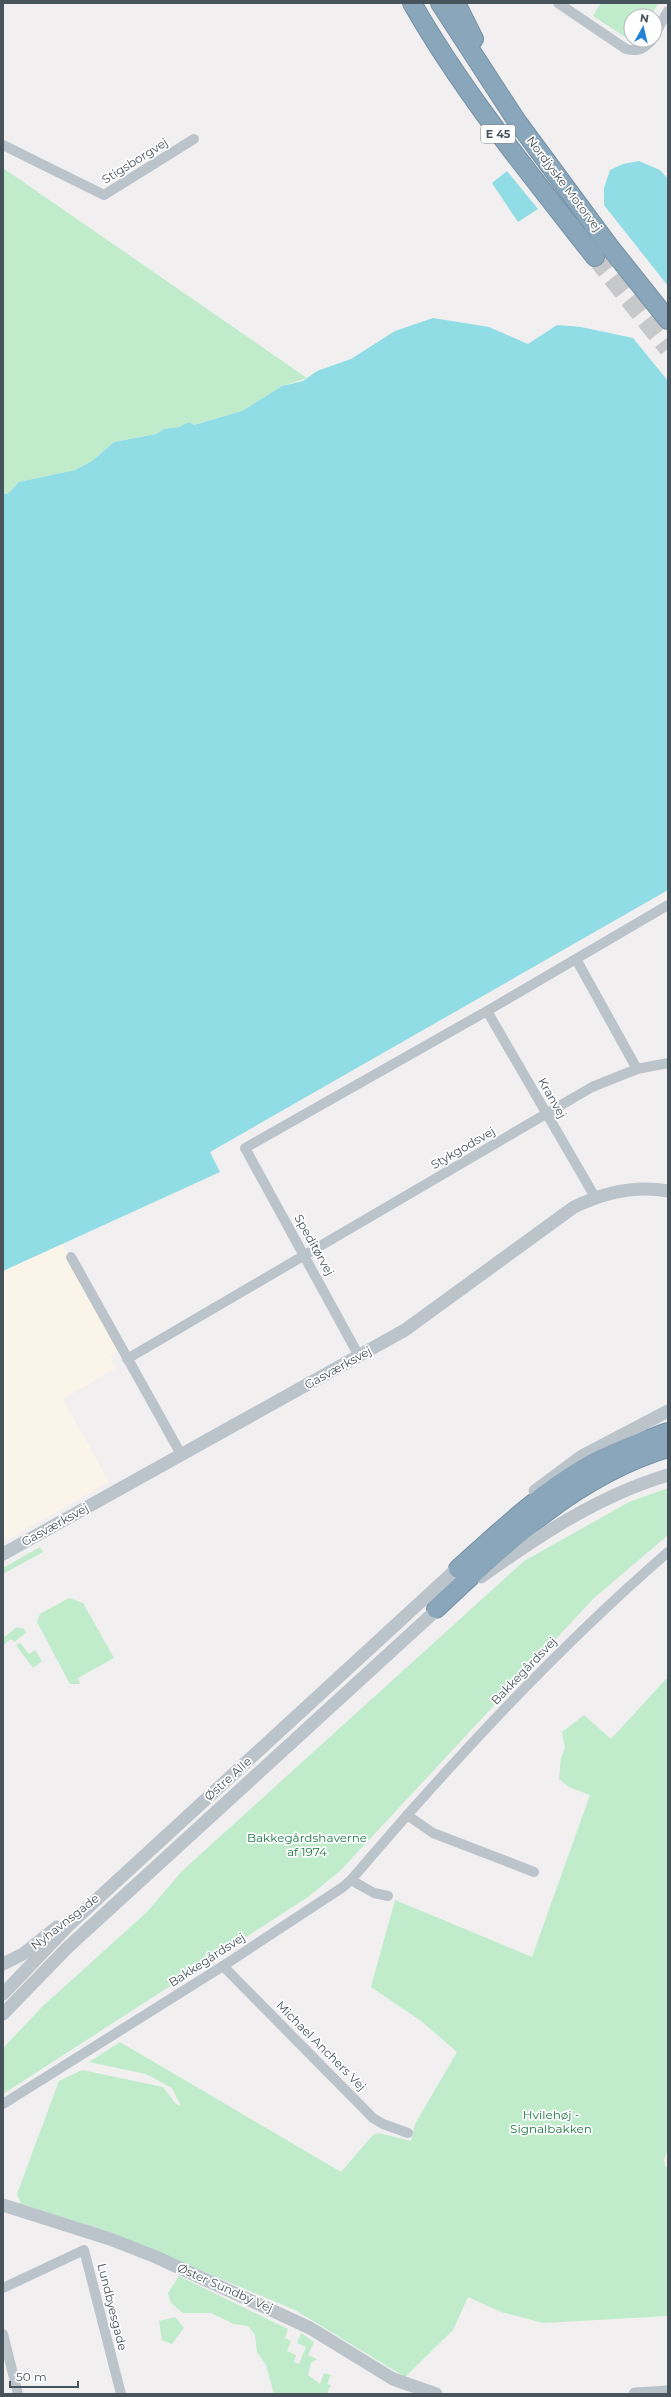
<svg xmlns="http://www.w3.org/2000/svg" width="671" height="2397" font-family="Montserrat,sans-serif">
<rect width="100%" height="100%" fill="#f1efef"/>
<!-- commercial -->
<path fill="#fbf4e9" d="M 62,1244 L 120,1351 L 110,1356 L 116,1368 L 63,1399 L 109,1482 L 3,1542 L 3,1271 Z"/>
<!-- green -->
<g fill="#c0eccc">
<path d="M 601,3 L 658,3 L 651,16 L 631,16 L 631,38 L 628,39 L 593,16 Z"/>
<path d="M 3,168 L 307,378 L 282,386 L 242,411 L 194,425 L 189,422 L 179,427 L 164,429 L 156,434 L 114,442 L 92,461 L 75,470 L 19,482 L 9,493 L 3,494 Z"/>
<path d="M 668,1488 L 668,1535 L 593,1599 L 341,1870 L 308,1897 L 3,2094 L 3,2048 L 43,2006 L 147,1912 L 182,1871 L 524,1561 L 629,1502 Z"/>
<path d="M 40,1547 L 43,1552 L 3,1574 L 3,1568 Z"/>
<path d="M 69,1598 L 83,1603 L 114,1658 L 78,1678 L 80,1684 L 70,1684 L 37,1622 L 40,1614 Z"/>
<path d="M 17,1627 L 24,1629 L 26,1633 L 14,1642 L 11,1639 L 3,1645 L 3,1638 Z"/>
<path d="M 20,1643 L 29,1654 L 35,1650 L 42,1661 L 33,1668 L 16,1645 Z"/>
<path d="M 666,1679 L 668,1679 L 668,2148 L 664,2160 L 665,2166 L 668,2168 L 668,2316 L 543,2323 L 501,2312 L 468,2297 L 453,2330 L 405,2377 L 295,2310 L 106,2231 L 21,2204 L 17,2194 L 59,2081 L 82,2070 L 163,2087 L 176,2104 L 181,2106 L 172,2088 L 146,2074 L 89,2062 L 120,2042 L 341,2172 L 373,2135 L 379,2133 L 411,2141 L 415,2124 L 457,2052 L 421,2021 L 371,1987 L 395,1900 L 532,1957 L 590,1795 L 569,1787 L 559,1779 L 561,1758 L 565,1748 L 562,1732 L 584,1715 L 611,1739 Z"/>
<path d="M 179,2276 L 288,2329 L 285,2338 L 291,2341 L 287,2351 L 296,2355 L 294,2362 L 299,2364 L 306,2347 L 297,2343 L 301,2333 L 314,2342 L 308,2355 L 317,2359 L 311,2363 L 308,2375 L 320,2384 L 324,2373 L 331,2375 L 327,2384 L 331,2385 L 327,2394 L 274,2394 L 266,2365 L 257,2352 L 255,2335 L 248,2326 L 234,2324 L 211,2313 L 183,2313 L 171,2303 L 168,2293 Z"/>
<path d="M 175,2317 L 184,2328 L 172,2344 L 162,2340 L 159,2321 Z"/>
</g>
<!-- water -->
<g fill="#90dde6">
<path d="M 639,161 L 660,170 L 668,179 L 668,286 L 604,205 L 604,188 L 610,170 L 623,164 Z"/>
<path d="M 507,171 L 538,209 L 518,222 L 492,183 Z"/>
<path d="M 433,318 L 489,327 L 528,344 L 557,325 L 581,327 L 633,338 L 668,381 L 668,890 L 210,1152 L 220,1172 L 3,1271 L 3,494 L 9,493 L 19,482 L 75,470 L 92,461 L 114,442 L 156,434 L 164,429 L 179,427 L 189,422 L 194,425 L 242,411 L 282,386 L 303,381 L 317,371 L 351,359 L 395,331 Z"/>
</g>
<g fill="none" stroke-linecap="round" stroke-linejoin="round">
<!-- motorway-tunnel -->
<path stroke="#c7c8ca" stroke-width="18" stroke-dasharray="18 9" stroke-linecap="butt" d="M 595,257 L 668,349"/>
<!-- motorway casing -->
<g stroke="#7591a6" stroke-width="20">
<g id="motorway">
<path d="M 412,3 C 464,94 530,174 595,257"/>
<path d="M 440,3 L 516,120 L 609,246 L 668,320"/>
<path d="M 456,3 L 474,39"/>
<path d="M 458,1569 C 499,1532 540,1493 589,1465 C 614,1451 641,1442 668,1432"/>
<path d="M 436,1609 C 505,1544 575,1476 668,1448"/>
</g>
</g>
<!-- minor -->
<g stroke="#bbc4cb" stroke-width="10">
<path d="M 558,3 L 626,49 C 638,52 644,49 652,40"/>
<path d="M 655,34 L 668,11"/>
<path d="M 3,145 L 104,195 L 194,139"/>
<path d="M 576,959 L 637,1069"/>
<path d="M 487,1011 L 595,1197"/>
<path d="M 71,1257 L 182,1456"/>
<path d="M 359,1356 L 245,1148 L 487,1011 L 668,905"/>
<path d="M 127,1359 L 592,1087 L 637,1069 L 668,1063"/>
<path d="M 407,1815 L 433,1833 L 534,1872"/>
<path d="M 351,1880 L 374,1893 L 388,1896"/>
<path d="M 223,1966 L 373,2118 L 383,2124 L 408,2133"/>
<path d="M 3,2104 L 223,1966 L 343,1887 L 351,1880 C 450,1764 553,1652 668,1552"/>
<path d="M 3,2288 L 84,2250 L 121,2394"/>
<path d="M 3,2334 L 18,2394"/>
</g>
<!-- tertiary -->
<g stroke="#bbc4cb" stroke-width="13">
<path d="M 535,1491 L 582,1456 L 668,1411"/>
<path d="M 3,1554 L 405,1330 L 574,1207 C 603,1193 635,1185 668,1191"/>
<path d="M 481,1577 C 540,1535 598,1496 668,1475"/>
<path d="M 3,1964 L 23,1954 L 57,1927"/>
<path d="M 3,1994 L 69,1925 L 463,1563"/>
<path d="M 3,2014 L 67,1948 L 442,1605"/>
<path d="M 3,2205 L 110,2239 L 156,2257 L 310,2328 L 393,2379 L 436,2394"/>
<path d="M 635,2394 L 668,2392"/>
</g>
<!-- motorway -->
<use href="#motorway" stroke="#8aa6ba" stroke-width="18"/>
</g>
<g text-anchor="middle" stroke-width="3.5" stroke-linejoin="round" paint-order="stroke">
<!-- shield labels -->
<rect fill="#fff" stroke="#7f878c" stroke-width="1" x="481" y="125" width="34" height="18" rx="3"/>
<g font-size="11" font-weight="bold" fill="#48545b">
<text x="498" y="138">E 45</text>
</g>
<!-- street labels -->
<g font-size="12" fill="#48545b" stroke="#fff">
<text transform="translate(135 161) rotate(-32)" y="4">Stigsborgvej</text>
<text transform="translate(564 184) rotate(53)" y="4">Nordjyske Motorvej</text>
<text transform="translate(552 1098) rotate(60)" y="4">Kranvej</text>
<text transform="translate(463 1148) rotate(-30)" y="4">Stykgodsvej</text>
<text transform="translate(314 1245) rotate(61)" y="4">Speditørvej</text>
<text transform="translate(338 1368) rotate(-29)" y="4">Gasværksvej</text>
<text transform="translate(55 1525) rotate(-29)" y="4">Gasværksvej</text>
<text transform="translate(524 1671) rotate(-46)" y="4">Bakkegårdsvej</text>
<text transform="translate(228 1779) rotate(-42)" y="4">Østre Alle</text>
<text transform="translate(65 1922) rotate(-38)" y="4">Nyhavnsgade</text>
<text transform="translate(207 1960) rotate(-33)" y="4">Bakkegårdsvej</text>
<text transform="translate(321 2046) rotate(45)" y="4">Michael Anchers Vej</text>
<text transform="translate(225 2288) rotate(24)" y="4">Øster Sundby Vej</text>
<text transform="translate(112 2307) rotate(76)" y="4">Lundbyesgade</text>
</g>
<!-- park labels -->
<g font-size="12" fill="#1d7841" stroke="#fff">
<text x="307" y="1842">Bakkegårdshaverne<tspan x="307" dy="14">af 1974</tspan></text>
<text x="551" y="2119">Hvilehøj -<tspan x="551" dy="14">Signalbakken</tspan></text>
</g>
</g>
<!-- border -->
<rect width="671" height="2397" fill="none" stroke="#48545b" stroke-width="8"/>
<!-- north arrow -->
<g transform="translate(643 28) rotate(8)"><circle r="19" fill="#ffffff" stroke="#b6bbbd"/>
<path d="M0-3L7 15L0 10L-7 15Z" fill="#2583d5"/>
<text y="-6" font-size="11" font-weight="bold" text-anchor="middle" fill="#48545b">N</text>
</g>
<!-- scale -->
<path d="M10 2381v6h68v-6" fill="none" stroke="#48545b" stroke-width="2"/>
<text x="16" y="2381" font-size="12" fill="#48545b" stroke="#ffffff" stroke-width="3" paint-order="stroke">50 m</text>
</svg>
